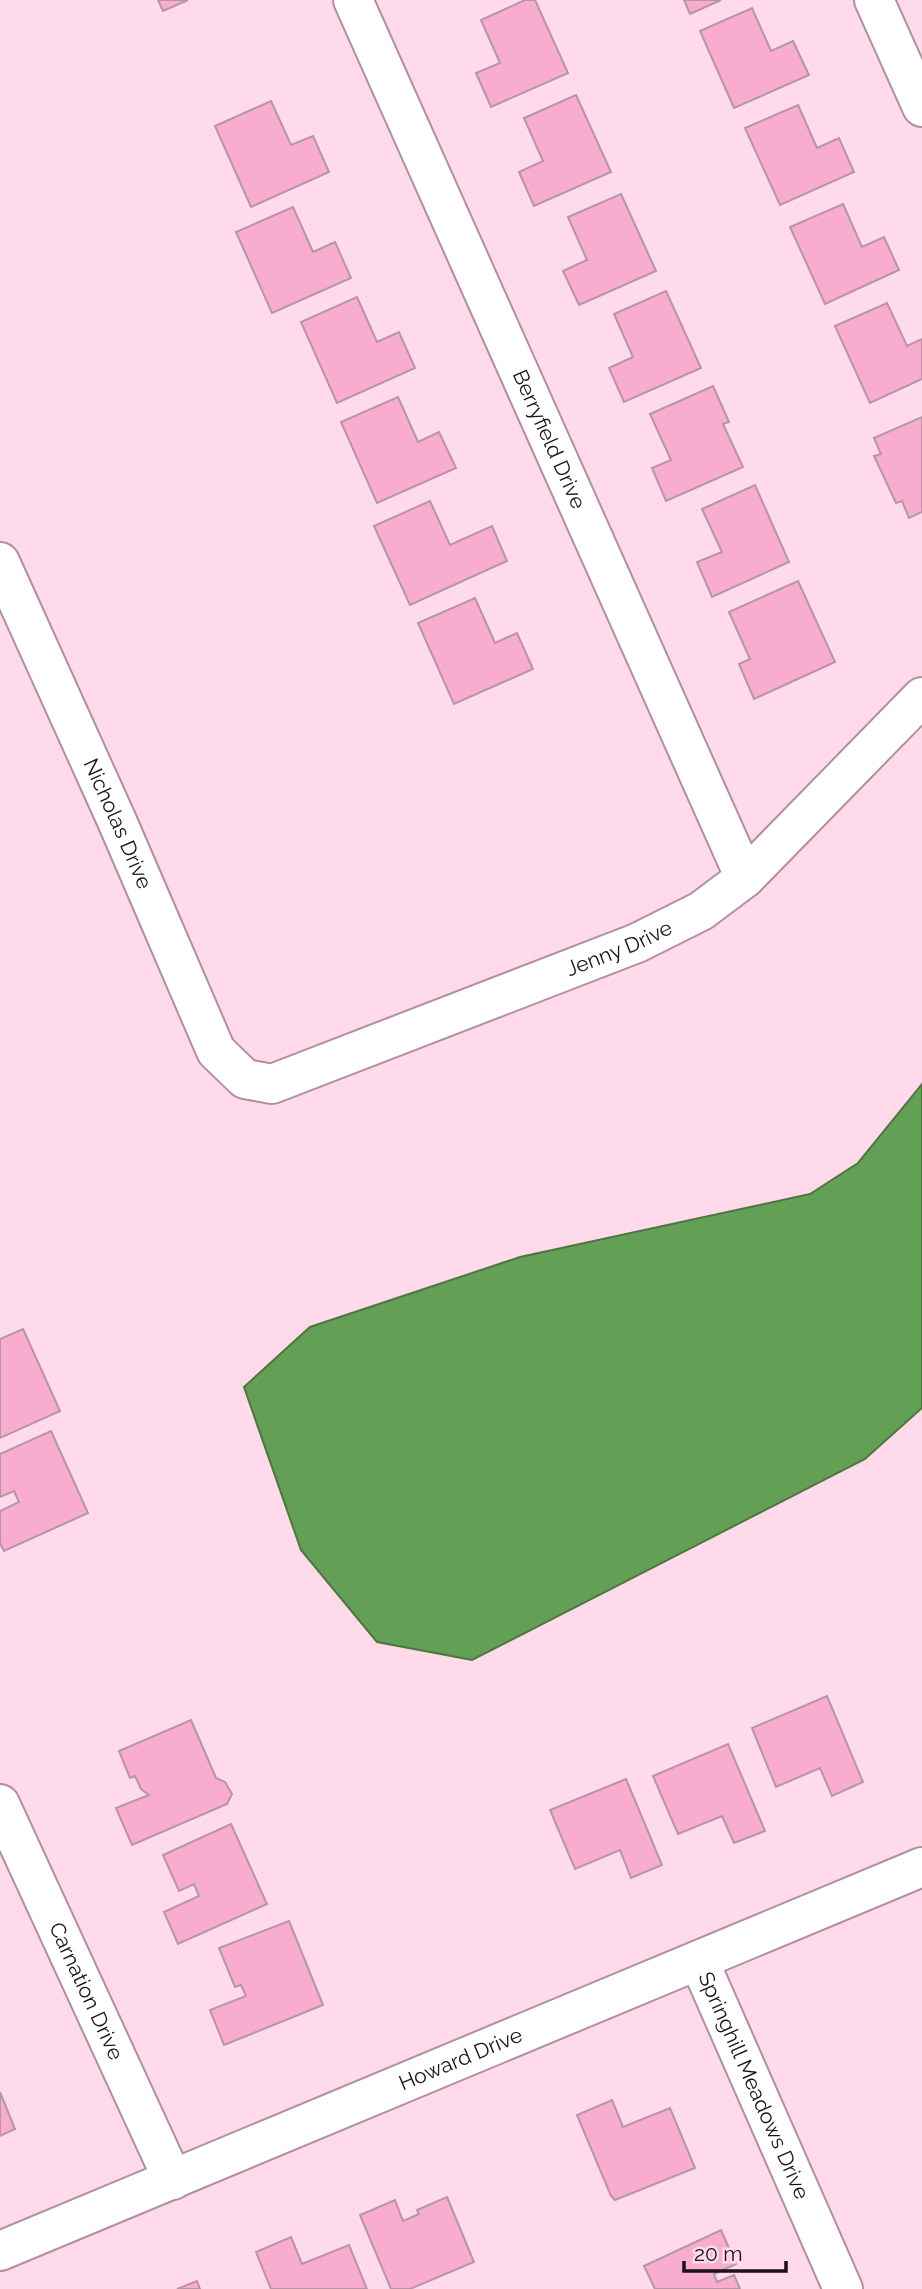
<svg xmlns="http://www.w3.org/2000/svg" width="922" height="2289" font-family="Raleway,sans-serif">
<rect width="100%" height="100%" fill="#ffdaea"/>
<!-- water -->
<path fill="#63a055" stroke="#4e7542" stroke-width="2" d="M 922,1084 L 922,1408 L 865,1459 L 472,1660 L 377,1642 L 301,1550 L 244,1387 L 310,1327 L 520,1257 L 810,1194 L 858,1163 Z"/>
<!-- building -->
<g fill="#f7acd0" stroke="#b795a5" stroke-width="2">
<path d="M 158,0 L 188,0 L 163,11 Z"/>
<path d="M 525,0 L 535,0 L 568,73 L 491,107 L 476,73 L 500,63 L 481,20 Z"/>
<path d="M 684,0 L 721,0 L 690,14 Z"/>
<path d="M 752,8 L 771,51 L 793,41 L 809,75 L 734,108 L 700,31 Z"/>
<path d="M 576,95 L 611,172 L 534,206 L 519,172 L 543,161 L 524,118 Z"/>
<path d="M 271,101 L 291,145 L 313,136 L 329,172 L 251,207 L 215,126 Z"/>
<path d="M 798,105 L 817,148 L 839,138 L 854,172 L 780,205 L 745,128 Z"/>
<path d="M 621,194 L 656,271 L 579,305 L 563,271 L 587,260 L 568,217 Z"/>
<path d="M 843,204 L 862,247 L 884,237 L 899,270 L 825,304 L 790,227 Z"/>
<path d="M 293,207 L 313,252 L 335,242 L 351,278 L 272,313 L 236,232 Z"/>
<path d="M 666,291 L 701,368 L 624,402 L 609,368 L 633,357 L 614,314 Z"/>
<path d="M 357,297 L 377,342 L 399,332 L 415,368 L 337,403 L 301,322 Z"/>
<path d="M 887,303 L 907,346 L 922,339 L 922,379 L 870,403 L 835,326 Z"/>
<path d="M 713,386 L 729,422 L 723,424 L 743,467 L 666,501 L 652,468 L 671,460 L 650,414 Z"/>
<path d="M 398,397 L 418,442 L 439,432 L 456,468 L 377,503 L 341,422 Z"/>
<path d="M 922,417 L 922,512 L 909,518 L 902,501 L 896,503 L 874,456 L 881,454 L 874,438 Z"/>
<path d="M 755,485 L 789,562 L 712,597 L 697,562 L 722,552 L 702,509 Z"/>
<path d="M 430,501 L 450,545 L 492,526 L 507,561 L 410,605 L 374,526 Z"/>
<path d="M 798,581 L 835,662 L 754,699 L 739,664 L 750,659 L 729,612 Z"/>
<path d="M 475,598 L 495,643 L 517,633 L 533,669 L 454,704 L 418,623 Z"/>
<path d="M 23,1329 L 60,1411 L 0,1438 L 0,1339 Z"/>
<path d="M 51,1431 L 88,1513 L 4,1551 L 0,1543 L 0,1511 L 19,1502 L 14,1491 L 0,1497 L 0,1454 Z"/>
<path d="M 827,1696 L 863,1782 L 832,1796 L 820,1768 L 776,1787 L 752,1728 Z"/>
<path d="M 191,1720 L 216,1778 L 225,1782 L 232,1794 L 227,1804 L 132,1845 L 116,1808 L 149,1795 L 141,1789 L 135,1776 L 130,1778 L 119,1751 Z"/>
<path d="M 728,1744 L 765,1831 L 734,1843 L 722,1816 L 678,1834 L 653,1776 Z"/>
<path d="M 626,1779 L 662,1865 L 631,1878 L 620,1850 L 575,1869 L 550,1810 Z"/>
<path d="M 231,1824 L 267,1904 L 178,1944 L 164,1912 L 199,1896 L 194,1884 L 179,1891 L 163,1855 Z"/>
<path d="M 289,1921 L 323,2005 L 224,2045 L 210,2010 L 246,1996 L 241,1985 L 235,1987 L 219,1948 Z"/>
<path d="M 0,2092 L 15,2129 L 0,2136 Z"/>
<path d="M 612,2100 L 623,2127 L 670,2108 L 695,2168 L 615,2200 L 611,2196 L 577,2115 Z"/>
<path d="M 447,2197 L 474,2262 L 410,2289 L 391,2289 L 360,2215 L 395,2200 L 403,2221 L 419,2214 L 417,2210 Z"/>
<path d="M 721,2230 L 736,2264 L 714,2274 L 717,2282 L 734,2275 L 740,2289 L 655,2289 L 644,2266 Z"/>
<path d="M 291,2237 L 302,2264 L 349,2245 L 367,2289 L 271,2289 L 256,2252 Z"/>
<path d="M 197,2281 L 200,2289 L 177,2289 Z"/>
</g>
<g fill="none" stroke-linecap="round" stroke-linejoin="round">
<!-- minor casing -->
<g stroke="#b28f9f" stroke-width="42">
<g id="minor">
<path id="s1" d="M 353,0 L 745,878"/>
<path d="M 874,0 L 922,107"/>
<path id="s2" d="M 0,562 L 117,821 L 216,1051 L 245,1079 L 272,1084 L 637,943 L 701,911 L 745,878 L 922,697"/>
<path id="s3" d="M 0,1804 L 173,2180"/>
<path id="s4" d="M 699,1961 L 843,2289"/>
<path id="s5" d="M 0,2251 L 922,1867"/>
</g>
</g>
<!-- minor -->
<use href="#minor" stroke="#fff" stroke-width="38"/>
</g>
<g text-anchor="middle" stroke-width="5" stroke-linejoin="round" paint-order="stroke">
<!-- street labels -->
<g font-size="21" fill="#1d1016" stroke="#ffdaea">
<text dy="7" stroke="none"><textPath href="#s1" startOffset="481">Berryfield Drive</textPath></text>
<text dy="7" stroke="none"><textPath href="#s2" startOffset="287">Nicholas Drive</textPath></text>
<text dy="7" stroke="none"><textPath href="#s2" startOffset="975">Jenny Drive</textPath></text>
<text dy="7" stroke="none"><textPath href="#s3" startOffset="206">Carnation Drive</textPath></text>
<text dy="7" stroke="none"><textPath href="#s5" startOffset="499">Howard Drive</textPath></text>
<text dy="7" stroke="none"><textPath href="#s4" startOffset="136">Springhill Meadows Drive</textPath></text>
</g>
</g>
<!-- scale -->
<path d="M684 2261v10h102v-10" fill="none" stroke="#1d1016" stroke-width="3.5"/>
<text x="694" y="2261" font-size="21" fill="#1d1016" stroke="#ffdaea" stroke-width="5" paint-order="stroke">20 m</text>
</svg>
